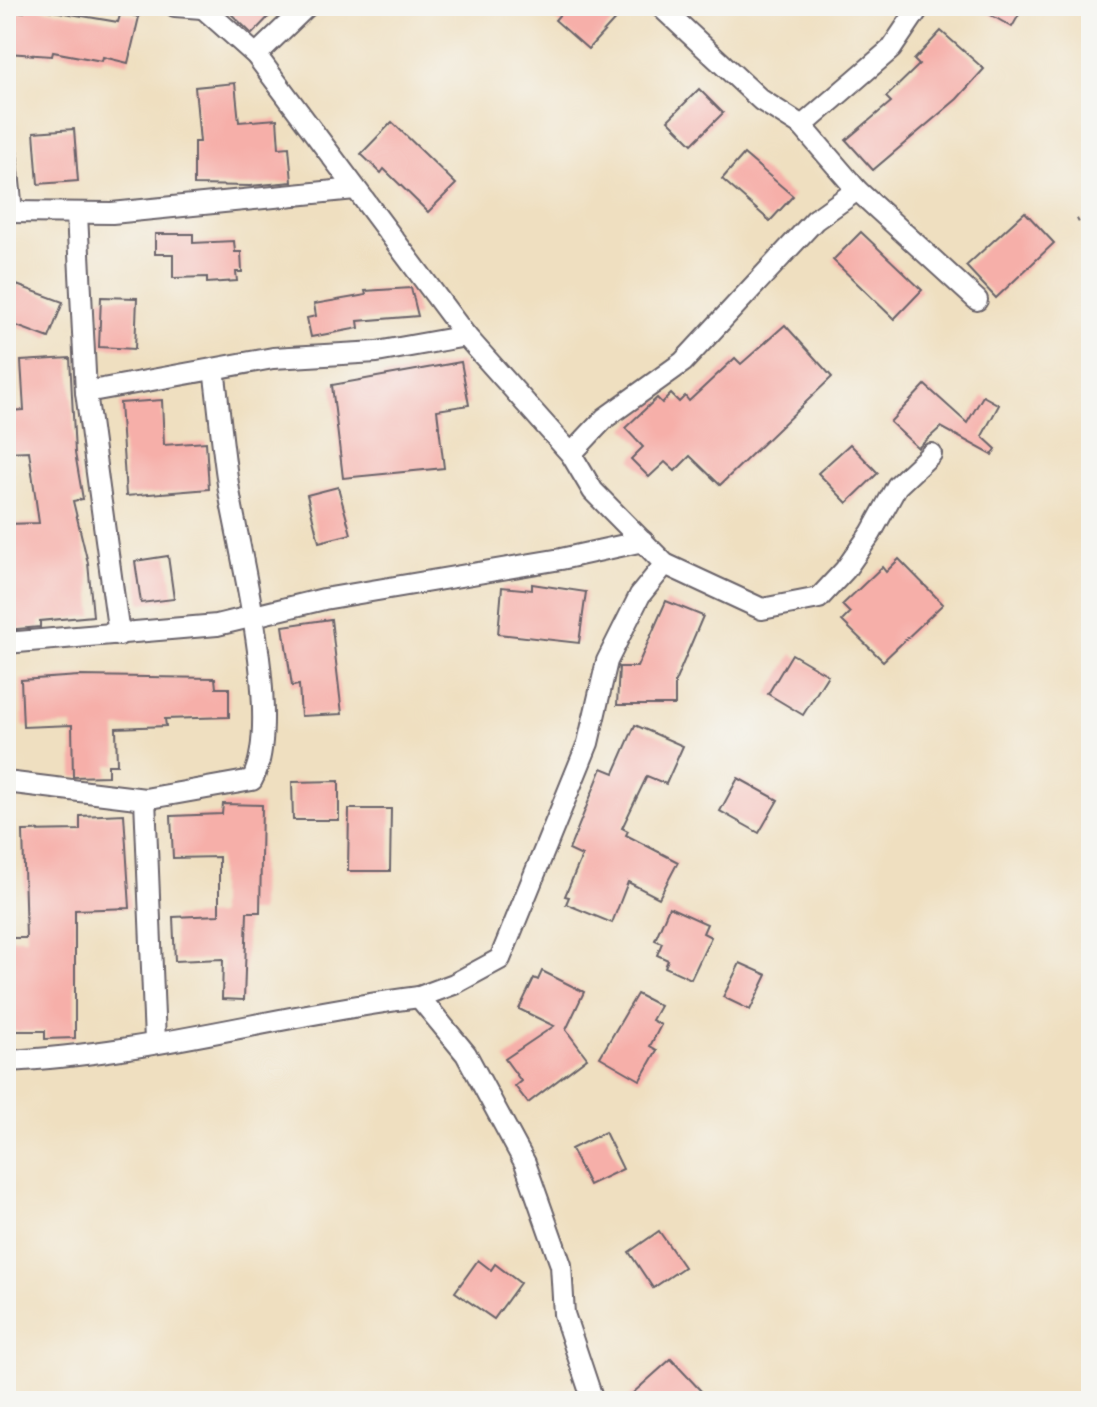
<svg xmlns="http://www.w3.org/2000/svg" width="1097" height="1407" font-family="Cardo,serif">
<rect width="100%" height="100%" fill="#f6f6f2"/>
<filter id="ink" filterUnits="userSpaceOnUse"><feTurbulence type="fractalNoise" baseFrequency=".0125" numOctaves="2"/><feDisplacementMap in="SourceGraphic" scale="16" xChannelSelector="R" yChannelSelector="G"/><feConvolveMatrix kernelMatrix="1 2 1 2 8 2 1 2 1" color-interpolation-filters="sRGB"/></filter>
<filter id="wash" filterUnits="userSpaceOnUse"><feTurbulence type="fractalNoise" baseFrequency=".006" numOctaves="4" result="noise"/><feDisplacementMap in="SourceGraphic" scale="32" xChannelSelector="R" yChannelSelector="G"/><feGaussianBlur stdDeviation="1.8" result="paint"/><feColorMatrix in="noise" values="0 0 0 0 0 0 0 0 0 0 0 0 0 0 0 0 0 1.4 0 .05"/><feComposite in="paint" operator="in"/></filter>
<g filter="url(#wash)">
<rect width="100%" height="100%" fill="#efdfc0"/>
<g id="blocks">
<!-- building -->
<g fill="#f6afa9">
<path d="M 24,6 L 118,22 L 121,12 L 139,17 L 128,63 L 103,57 L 102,61 L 53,52 L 52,56 L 7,53 L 10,11 L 24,12 Z"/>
<path d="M 223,6 L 279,6 L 252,34 Z"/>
<path d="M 567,6 L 609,6 L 619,15 L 588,49 L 555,20 Z"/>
<path d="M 975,6 L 1024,6 L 1012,27 Z"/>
<path d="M 941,31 L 984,69 L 957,99 L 873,170 L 846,140 L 891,102 L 886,97 L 919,65 L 914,60 Z"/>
<path d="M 235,83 L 239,122 L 277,119 L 279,148 L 289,147 L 292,182 L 250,186 L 194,185 L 194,142 L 200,142 L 195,87 Z"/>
<path d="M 699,89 L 723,113 L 692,144 L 668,120 Z"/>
<path d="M 392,122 L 456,184 L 428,212 L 384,169 L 381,173 L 361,154 Z"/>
<path d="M 74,129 L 78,181 L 38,184 L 34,132 Z"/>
<path d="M 744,154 L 793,196 L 770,221 L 722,179 Z"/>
<path d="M 1025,212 L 1054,243 L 996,298 L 966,266 Z"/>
<path d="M 861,232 L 922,290 L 894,319 L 833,260 Z"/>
<path d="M 155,234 L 193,234 L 193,243 L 234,241 L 235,252 L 241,252 L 242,272 L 236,272 L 237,281 L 207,283 L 207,277 L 173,278 L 173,254 L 155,254 Z"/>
<path d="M 14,284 L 63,302 L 49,338 L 6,322 L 6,306 Z"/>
<path d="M 411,288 L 418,316 L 358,321 L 359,328 L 311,337 L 307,318 L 316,316 L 314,304 L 366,295 L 365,291 Z"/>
<path d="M 101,297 L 137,298 L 135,349 L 99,347 Z"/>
<path d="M 785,325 L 832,377 L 720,485 L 690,456 L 675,471 L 665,462 L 649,477 L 631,459 L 643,447 L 625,428 L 657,398 L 662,403 L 671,394 L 679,402 L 685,396 L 689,401 L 735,358 L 741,364 Z"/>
<path d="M 70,358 L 75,453 L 83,499 L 73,501 L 88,563 L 93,616 L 40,621 L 40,627 L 6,630 L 6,524 L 39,523 L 29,451 L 6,452 L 6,411 L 24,410 L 21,361 Z"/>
<path d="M 461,362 L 469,405 L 437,410 L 444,468 L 343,478 L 332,385 Z"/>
<path d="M 925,385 L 967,423 L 983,396 L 999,405 L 982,436 L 996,449 L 992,455 L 941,427 L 918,448 L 890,422 Z"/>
<path d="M 162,400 L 164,445 L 206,442 L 209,489 L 126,496 L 120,403 Z"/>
<path d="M 850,444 L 878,473 L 847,503 L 818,473 Z"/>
<path d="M 338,487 L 351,534 L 319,542 L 307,495 Z"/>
<path d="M 168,556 L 174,599 L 141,603 L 135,561 Z"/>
<path d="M 899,559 L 943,604 L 883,661 L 842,621 L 850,613 L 842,605 L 882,567 L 886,572 Z"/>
<path d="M 532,584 L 586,592 L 579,643 L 498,634 L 502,587 L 532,590 Z"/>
<path d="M 666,601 L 703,616 L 675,682 L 675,705 L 617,705 L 619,667 L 637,667 Z"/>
<path d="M 331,619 L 342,714 L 301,716 L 299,685 L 292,686 L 283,626 Z"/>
<path d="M 792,654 L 828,675 L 803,715 L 768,694 Z"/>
<path d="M 79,676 L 215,678 L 216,688 L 229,688 L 229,717 L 165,719 L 166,726 L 116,728 L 117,765 L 108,765 L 108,776 L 73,777 L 72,725 L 23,727 L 21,680 Z"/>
<path d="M 635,725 L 683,746 L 666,784 L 647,776 L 622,828 L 628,831 L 626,835 L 678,862 L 659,898 L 628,882 L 612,923 L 566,904 L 569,897 L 565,896 L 582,856 L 569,850 L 602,768 L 614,773 Z"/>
<path d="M 738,778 L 778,800 L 759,833 L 720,811 Z"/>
<path d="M 339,781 L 339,820 L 293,820 L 292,782 Z"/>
<path d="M 223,804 L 262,805 L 260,912 L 247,912 L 244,1000 L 222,999 L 223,959 L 175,961 L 173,917 L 219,915 L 219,857 L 173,858 L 171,816 L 222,814 Z"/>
<path d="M 349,809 L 391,809 L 390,871 L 348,871 Z"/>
<path d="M 124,814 L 130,908 L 75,910 L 75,1038 L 45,1039 L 45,1031 L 6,1031 L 6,938 L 26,938 L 23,831 L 80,830 L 80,816 Z"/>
<path d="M 669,907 L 707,924 L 703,933 L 711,937 L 691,979 L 665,967 L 668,960 L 657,955 L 662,943 L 655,940 Z"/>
<path d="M 740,963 L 767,975 L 750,1010 L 723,997 Z"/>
<path d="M 542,971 L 584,992 L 566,1030 L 587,1058 L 528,1103 L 515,1086 L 521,1081 L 505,1059 L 554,1026 L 519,1009 L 534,978 L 538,980 Z"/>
<path d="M 637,994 L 660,1006 L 652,1020 L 661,1025 L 650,1046 L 657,1050 L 640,1080 L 600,1057 Z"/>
<path d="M 605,1132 L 623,1169 L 589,1185 L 571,1149 Z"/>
<path d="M 659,1231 L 684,1267 L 653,1288 L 629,1252 Z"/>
<path d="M 478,1260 L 491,1270 L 495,1264 L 520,1283 L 494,1319 L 455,1292 Z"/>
<path d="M 671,1359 L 702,1392 L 692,1401 L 624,1401 Z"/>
</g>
</g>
</g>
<g filter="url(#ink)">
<use href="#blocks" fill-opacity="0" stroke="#6a646a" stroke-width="2"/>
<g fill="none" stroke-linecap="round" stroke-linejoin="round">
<!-- minor casing -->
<g stroke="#6a646a" stroke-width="24">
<g id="minor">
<path d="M 175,6 L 202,8"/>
<path d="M 201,6 L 256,55 L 466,336 L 571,454 L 593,491 L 665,564 L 762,609 L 819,598 L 845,570 L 871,533 L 897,486 L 931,454"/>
<path d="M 660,6 L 761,100 L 802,126 L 857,190 L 977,300"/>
<path d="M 256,55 L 307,6"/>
<path d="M 802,126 L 891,49 L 920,6"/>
<path d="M 6,151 L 12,212"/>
<path d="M 6,212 L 112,213 L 355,189"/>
<path d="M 77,214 L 86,392 L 119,635"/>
<path d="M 86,392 L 273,358 L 377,352 L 466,336"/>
<path d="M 571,454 L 605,418 L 683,362 L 815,220 L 857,190"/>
<path d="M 6,643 L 217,625 L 324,599 L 561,559 L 643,541"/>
<path d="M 6,782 L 145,799 L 252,780 C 282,725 243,566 231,502 C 223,459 220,413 214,369"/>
<path d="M 145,799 L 155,1041"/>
<path d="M 419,997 L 466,1054 L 525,1163 L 561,1265 L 564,1314 L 593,1401"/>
<path d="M 6,1061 C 145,1055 281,1014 419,997 L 454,984 L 500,959 L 588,743 L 607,661 L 640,595 L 665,564"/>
</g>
</g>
<!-- path -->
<path stroke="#6a646a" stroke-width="4" stroke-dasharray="2 6" stroke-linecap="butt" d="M 1077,221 L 1091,214"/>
<!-- minor -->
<use href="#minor" stroke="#fff" stroke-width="20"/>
</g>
</g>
<!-- margin -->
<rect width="1097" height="1407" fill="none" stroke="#f6f6f2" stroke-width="32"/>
</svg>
